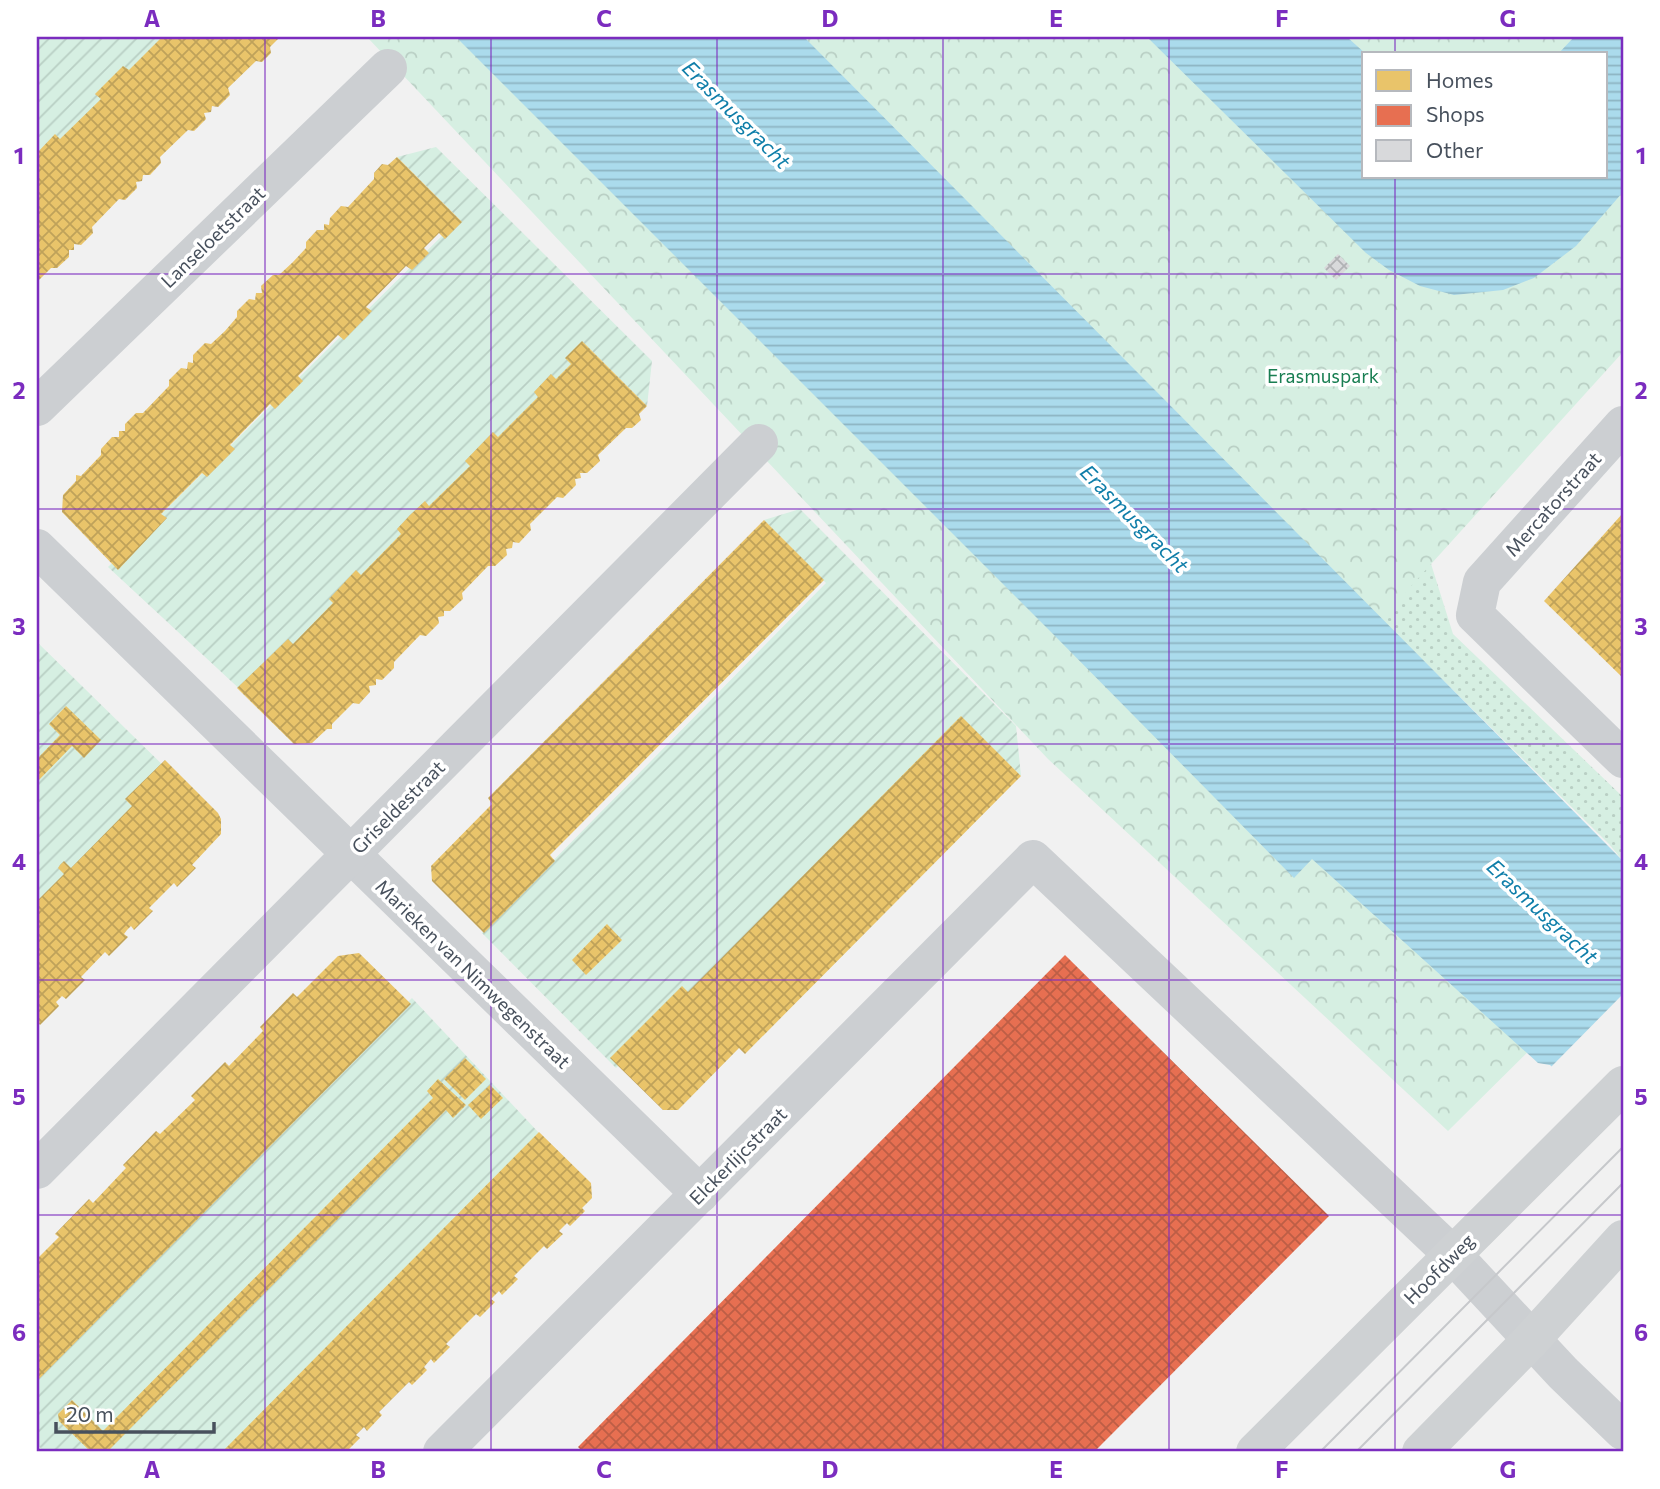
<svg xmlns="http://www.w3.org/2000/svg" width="1660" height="1489" font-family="Commissioner,sans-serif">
<defs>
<pattern id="grass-dots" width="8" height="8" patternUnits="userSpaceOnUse" patternTransform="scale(1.75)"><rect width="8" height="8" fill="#d6efe2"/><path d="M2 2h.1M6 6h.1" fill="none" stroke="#b9cfc4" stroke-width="1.8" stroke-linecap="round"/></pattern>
<pattern id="park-crowns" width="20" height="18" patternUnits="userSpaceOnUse" patternTransform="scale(1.75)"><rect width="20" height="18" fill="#d6efe2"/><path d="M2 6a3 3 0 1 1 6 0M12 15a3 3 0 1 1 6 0" fill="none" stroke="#b9cfc4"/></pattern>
<pattern id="garden-furrows" width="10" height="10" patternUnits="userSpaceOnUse" patternTransform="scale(1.75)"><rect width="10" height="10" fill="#d6efe2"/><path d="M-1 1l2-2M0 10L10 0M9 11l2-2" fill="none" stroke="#b9cfc4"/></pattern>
<pattern id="water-rules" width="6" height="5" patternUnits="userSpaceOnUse" patternTransform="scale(1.75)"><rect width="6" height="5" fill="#abdbec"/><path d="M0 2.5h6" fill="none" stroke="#8db4c2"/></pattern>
<pattern id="homes-cross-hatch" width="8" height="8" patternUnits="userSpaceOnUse" patternTransform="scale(1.75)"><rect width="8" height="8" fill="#e9c46a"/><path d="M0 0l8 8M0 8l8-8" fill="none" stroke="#bfa25a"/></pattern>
<pattern id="shops-cross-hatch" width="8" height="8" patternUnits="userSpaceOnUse" patternTransform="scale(1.75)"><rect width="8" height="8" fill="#e76f51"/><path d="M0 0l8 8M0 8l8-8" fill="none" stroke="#bd5e46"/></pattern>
<pattern id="building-cross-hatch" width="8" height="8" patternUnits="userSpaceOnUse" patternTransform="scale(1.75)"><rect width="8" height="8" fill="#d8d9db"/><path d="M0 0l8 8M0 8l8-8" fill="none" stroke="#b1b2b5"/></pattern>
</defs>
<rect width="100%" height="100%" fill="#f1f1f1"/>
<!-- grass -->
<path fill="url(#grass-dots)" d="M 1427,551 L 1453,634 L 1623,797 L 1623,861 L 1609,844 L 1367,605 Z"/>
<!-- park -->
<g fill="url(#park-crowns)" fill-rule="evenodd">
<path d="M 367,37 L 536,37 L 1549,1031 L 1448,1131 L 1048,759 Z"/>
<path d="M 723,37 L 1623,37 L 1623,352 L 1327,679 ZM 1364,54 L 1606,54 L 1606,177 L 1364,177 Z"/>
</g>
<!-- garden -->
<g fill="url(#garden-furrows)">
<path d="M 37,37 L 173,37 L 37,171 Z"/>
<path d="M 436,147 L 652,361 L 647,406 L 590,349 L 245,694 L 108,567 L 459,219 L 397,157 Z"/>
<path d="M 800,509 L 1016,726 L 1021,776 L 965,721 L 616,1068 L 482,933 L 826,583 L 764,520 Z"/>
<path d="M 37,642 L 174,776 L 37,910 Z"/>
<path d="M 412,998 L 539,1133 L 223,1452 L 44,1452 L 37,1444 L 37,1368 Z"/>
</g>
<!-- water -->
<g fill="url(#water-rules)">
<path d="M 456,37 L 804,37 L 1623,861 L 1623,1136 L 1550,1065 L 1538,1063 L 1312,859 L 1294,878 L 1056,637 Z"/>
<path d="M 1147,37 L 1347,37 L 1366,54 L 1364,177 L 1606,177 L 1606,54 L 1558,54 L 1574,37 L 1623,37 L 1623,192 L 1576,246 L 1534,278 L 1503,290 L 1454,295 L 1420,286 L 1389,270 L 1366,253 Z"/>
</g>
<!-- pier -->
<path fill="#f1f1f1" d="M 1623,994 L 1623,1139 L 1551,1067 Z"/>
<!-- homes -->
<g fill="url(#homes-cross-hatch)">
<path d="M 162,37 L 276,37 L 278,39 L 270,47 L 271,53 L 262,62 L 256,61 L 228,88 L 230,95 L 218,107 L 212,106 L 211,112 L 204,113 L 206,119 L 194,131 L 188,130 L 160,157 L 161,163 L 150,175 L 143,175 L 142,181 L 136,182 L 137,188 L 125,200 L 119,199 L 92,227 L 93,233 L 81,245 L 74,244 L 74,250 L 69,250 L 69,257 L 57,268 L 51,268 L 37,282 L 37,153 L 55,134 L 60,139 L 101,99 L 95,94 L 123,66 L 129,70 Z"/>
<path d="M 397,157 L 462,222 L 445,239 L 439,233 L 424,248 L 429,253 L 412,270 L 406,266 L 366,307 L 372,311 L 344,340 L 338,335 L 298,376 L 303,381 L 275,409 L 270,404 L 230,445 L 235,449 L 207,477 L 202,473 L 161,514 L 167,518 L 118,570 L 62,512 L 63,495 L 76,481 L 76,475 L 81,476 L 101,455 L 101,449 L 112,437 L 119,437 L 119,431 L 125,431 L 125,424 L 136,413 L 143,413 L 169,386 L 169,380 L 181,368 L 187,369 L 188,362 L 193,363 L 193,355 L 205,343 L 211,344 L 225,331 L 237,317 L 237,311 L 249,299 L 255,300 L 256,293 L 262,293 L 261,286 L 273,275 L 279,275 L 293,262 L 306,248 L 306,242 L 317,230 L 324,230 L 324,224 L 329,225 L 330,218 L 341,206 L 348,207 L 374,179 L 374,173 L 382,164 L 388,165 Z"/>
<path d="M 582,341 L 647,406 L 639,414 L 641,420 L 632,428 L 626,428 L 598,455 L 600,461 L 587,473 L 580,473 L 581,478 L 575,479 L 576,485 L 563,498 L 557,497 L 530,524 L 531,530 L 519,543 L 513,542 L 512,548 L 506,549 L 507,555 L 495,566 L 488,566 L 462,593 L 463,599 L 450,611 L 444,611 L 444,616 L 438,617 L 439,623 L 426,636 L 420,635 L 394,662 L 394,668 L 382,680 L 376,679 L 376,685 L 369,686 L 370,692 L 359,704 L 353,703 L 332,724 L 332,729 L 327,729 L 312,743 L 294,744 L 237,688 L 288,639 L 293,644 L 333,603 L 329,599 L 356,570 L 361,575 L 401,534 L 397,529 L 410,515 L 425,501 L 429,506 L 470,466 L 465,461 L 493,432 L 498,437 L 538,397 L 534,392 L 551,374 L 556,379 L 571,364 L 565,358 Z"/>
<path d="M 1623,513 L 1623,678 L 1544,601 Z"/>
<path d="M 764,520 L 824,580 L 550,855 L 555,861 L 484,933 L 432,881 L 431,866 L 492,804 L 488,798 Z"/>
<path d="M 66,706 L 101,740 L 84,758 L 72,746 L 37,782 L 37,759 L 60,735 L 49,724 Z"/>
<path d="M 961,716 L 1021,776 L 745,1054 L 739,1048 L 678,1110 L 663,1110 L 610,1058 L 682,986 L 688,992 Z"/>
<path d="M 165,760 L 218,813 L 221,819 L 221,834 L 192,865 L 196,868 L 177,887 L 174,883 L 149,908 L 153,911 L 134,930 L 131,926 L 127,930 L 124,934 L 128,937 L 109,956 L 105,952 L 81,977 L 85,980 L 66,999 L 62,996 L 56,1002 L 59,1006 L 40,1025 L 37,1021 L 37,901 L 64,874 L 58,868 L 60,865 L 64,861 L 71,868 L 132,806 L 125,799 Z"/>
<path d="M 607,924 L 622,940 L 586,975 L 572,960 Z"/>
<path d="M 359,953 L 411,1004 L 37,1381 L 37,1259 L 59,1237 L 55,1234 L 89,1199 L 93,1203 L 126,1168 L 123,1165 L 156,1131 L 160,1134 L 195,1100 L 191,1096 L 225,1062 L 229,1066 L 263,1031 L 260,1027 L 293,993 L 297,997 L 338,956 Z"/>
<path d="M 465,1058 L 486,1079 L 465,1100 L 444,1079 Z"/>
<path d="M 438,1079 L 466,1105 L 453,1118 L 446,1110 L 429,1127 L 107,1452 L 91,1452 L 59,1421 L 58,1414 L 72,1400 L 103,1431 L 433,1098 L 427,1091 Z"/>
<path d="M 490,1085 L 503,1098 L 481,1119 L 468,1105 Z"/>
<path d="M 539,1132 L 591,1183 L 592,1198 L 582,1208 L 585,1211 L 570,1226 L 567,1223 L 559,1231 L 563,1234 L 547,1249 L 544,1246 L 514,1276 L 518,1279 L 502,1295 L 499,1291 L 491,1299 L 495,1302 L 480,1317 L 476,1314 L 446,1344 L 450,1347 L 434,1363 L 431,1359 L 424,1367 L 427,1370 L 412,1385 L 409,1382 L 379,1412 L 382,1415 L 367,1431 L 364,1427 L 356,1435 L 360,1438 L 346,1452 L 341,1450 L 339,1452 L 222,1452 Z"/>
</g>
<!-- shops -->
<path fill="url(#shops-cross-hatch)" d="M 1065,955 L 1329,1216 L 1094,1452 L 583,1452 L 578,1447 Z"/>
<!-- building -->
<path fill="url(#building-cross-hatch)" d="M 1338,254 L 1350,266 L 1336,280 L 1324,268 Z"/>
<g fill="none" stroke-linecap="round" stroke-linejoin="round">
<!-- street -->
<g stroke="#cccfd2" stroke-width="38">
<path d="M 37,407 L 388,68"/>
<path d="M 1623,425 L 1482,582 L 1475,615 L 1623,759"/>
<path d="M 37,548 L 700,1194"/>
<path d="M 37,1170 L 759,443"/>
<path d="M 442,1452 L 1033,859 L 1453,1255 L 1563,1373 L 1623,1431"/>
</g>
<!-- secondary -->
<g stroke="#ced1d3" stroke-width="38">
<path d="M 1255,1452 L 1623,1085"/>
<path d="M 1421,1452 L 1531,1340 L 1623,1239"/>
</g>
<!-- tram -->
<g stroke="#c6c8cb" stroke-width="2">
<path d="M 1320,1452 L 1623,1147"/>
<path d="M 1356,1452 L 1623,1183"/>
</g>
</g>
<!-- grid -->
<path fill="none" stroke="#7b2cbf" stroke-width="2" stroke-opacity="0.55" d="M 265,37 L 265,1452M 491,37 L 491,1452M 717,37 L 717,1452M 943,37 L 943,1452M 1169,37 L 1169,1452M 1395,37 L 1395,54M 1395,177 L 1395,1452M 37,274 L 1623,274M 37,509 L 1623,509M 37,744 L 1623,744M 37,980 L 1623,980M 37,1215 L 1623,1215"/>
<g text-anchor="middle" stroke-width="7" stroke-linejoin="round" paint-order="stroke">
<!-- street labels -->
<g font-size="19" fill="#48515d" stroke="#fff">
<text transform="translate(213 237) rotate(-44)" y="7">Lanseloetstraat</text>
<text transform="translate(1553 504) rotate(-48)" y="7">Mercatorstraat</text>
<text transform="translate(398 807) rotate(-45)" y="7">Griseldestraat</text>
<text transform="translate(473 974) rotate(44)" y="7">Marieken van Nimwegenstraat</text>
<text transform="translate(738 1156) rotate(-45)" y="7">Elckerlijcstraat</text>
<text transform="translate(1439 1269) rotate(-45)" y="7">Hoofdweg</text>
</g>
<!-- park labels -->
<g font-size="19" fill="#197e52" stroke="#fff">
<text x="1323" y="383">Erasmuspark</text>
</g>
<!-- water labels -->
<g font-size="21" font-style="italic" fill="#0f7ea9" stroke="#fff">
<text transform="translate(736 115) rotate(45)" y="7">Erasmusgracht</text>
<text transform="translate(1134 519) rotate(45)" y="7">Erasmusgracht</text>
<text transform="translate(1542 912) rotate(43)" y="7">Erasmusgracht</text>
</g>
</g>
<!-- border -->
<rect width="1660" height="1489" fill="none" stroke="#ffffff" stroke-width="77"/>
<!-- legend -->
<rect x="1362" y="52" width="245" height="126" fill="#ffffff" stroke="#b6b9be" stroke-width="2"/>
<rect x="1376" y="70" width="35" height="21" fill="#e9c46a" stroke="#b6b9be" stroke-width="2"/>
<text x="1426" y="88" font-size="21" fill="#48515d">Homes</text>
<rect x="1376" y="105" width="35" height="21" fill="#e76f51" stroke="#b6b9be" stroke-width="2"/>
<text x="1426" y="122" font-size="21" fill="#48515d">Shops</text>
<rect x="1376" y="140" width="35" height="21" fill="#d8d9db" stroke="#b6b9be" stroke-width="2"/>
<text x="1426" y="158" font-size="21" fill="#48515d">Other</text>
<!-- scale -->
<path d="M56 1422v10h158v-10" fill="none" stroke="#48515d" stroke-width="3.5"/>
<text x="66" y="1422" font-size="21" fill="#48515d" stroke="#ffffff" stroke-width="5" paint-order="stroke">20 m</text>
<rect x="38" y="38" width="1584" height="1412" fill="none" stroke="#7b2cbf" stroke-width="2.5"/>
<g font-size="23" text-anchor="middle" font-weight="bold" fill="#7b2cbf">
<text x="152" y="27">A</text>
<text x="378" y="27">B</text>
<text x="604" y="27">C</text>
<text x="830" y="27">D</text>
<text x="1056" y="27">E</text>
<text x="1282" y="27">F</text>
<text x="1508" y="27">G</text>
<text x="19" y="164">1</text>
<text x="1641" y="164">1</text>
<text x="19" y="399">2</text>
<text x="1641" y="399">2</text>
<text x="19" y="635">3</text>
<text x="1641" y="635">3</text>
<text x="19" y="870">4</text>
<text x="1641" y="870">4</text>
<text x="19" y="1105">5</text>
<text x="1641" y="1105">5</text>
<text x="19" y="1341">6</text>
<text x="1641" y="1341">6</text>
<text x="152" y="1478">A</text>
<text x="378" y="1478">B</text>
<text x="604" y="1478">C</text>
<text x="830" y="1478">D</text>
<text x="1056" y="1478">E</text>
<text x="1282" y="1478">F</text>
<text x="1508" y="1478">G</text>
</g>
</svg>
